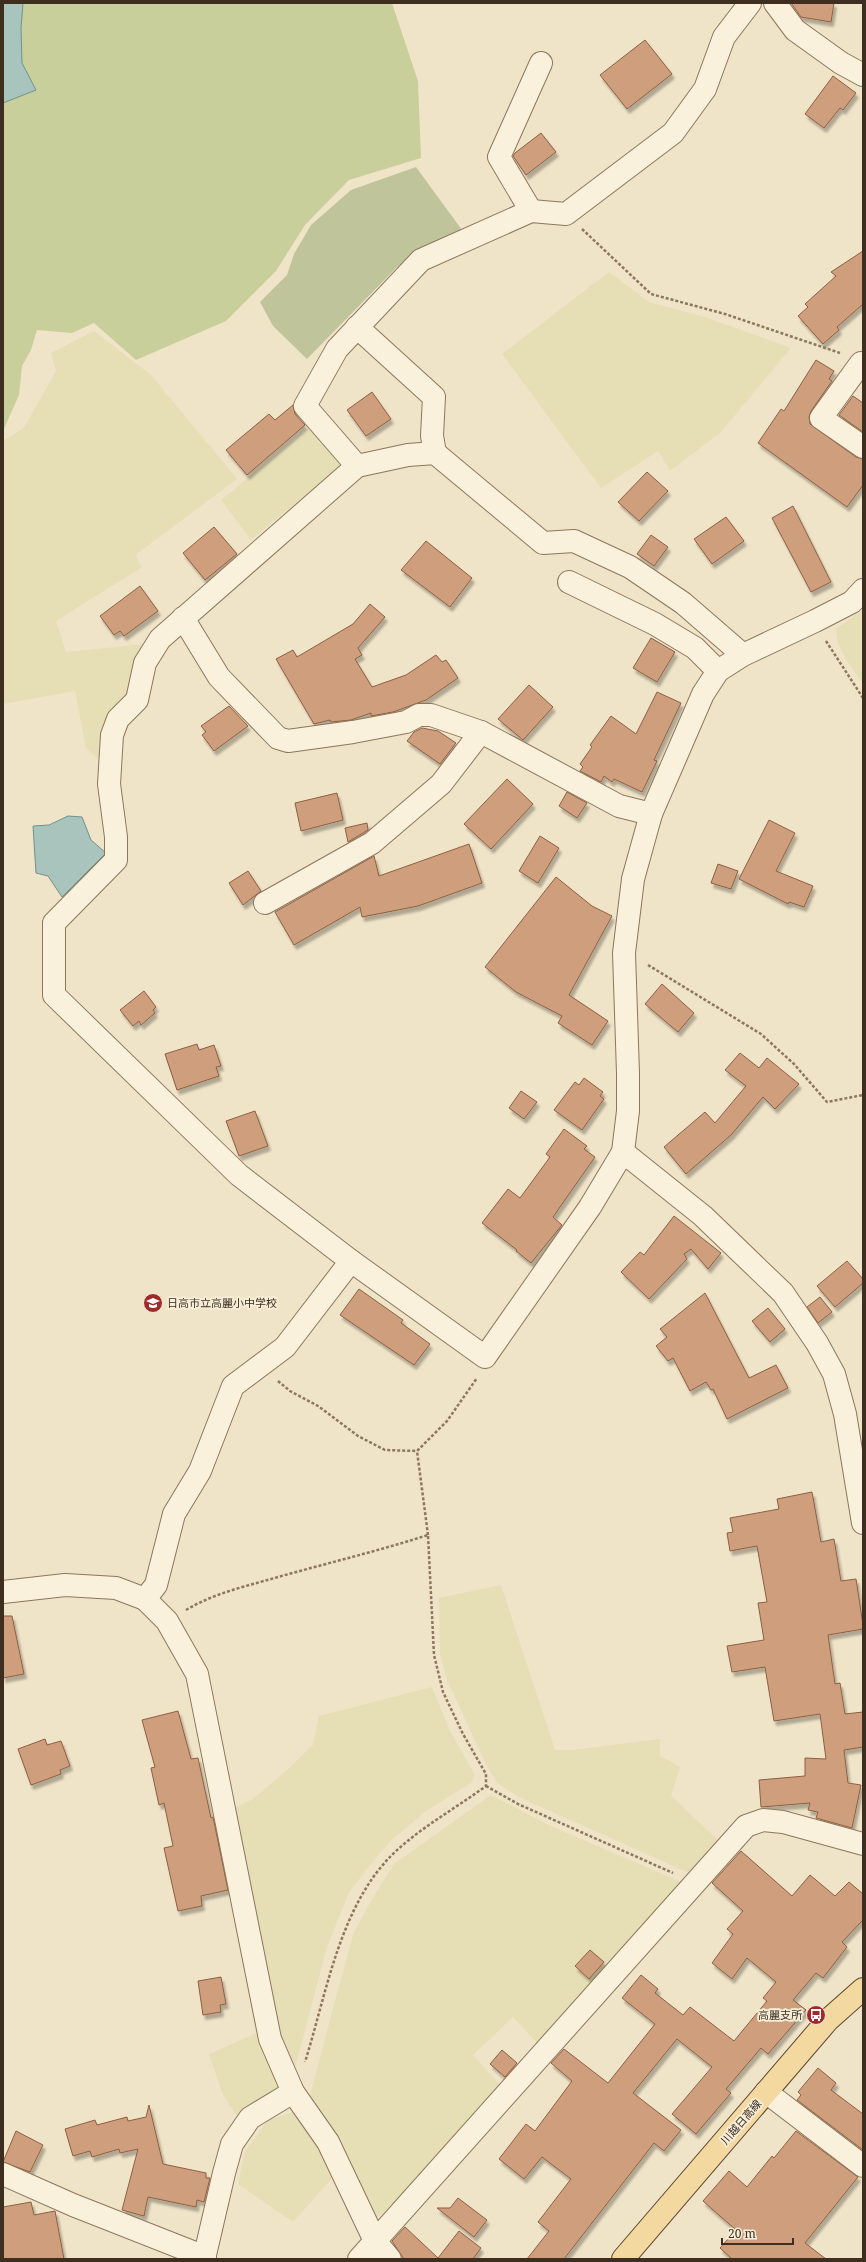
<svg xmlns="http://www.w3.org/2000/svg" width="866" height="2262" font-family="'Noto Serif','Noto Sans JP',serif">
<defs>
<filter id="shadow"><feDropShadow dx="2.5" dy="4.5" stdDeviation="1" flood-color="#0004"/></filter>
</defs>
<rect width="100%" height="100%" fill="#f0e4c8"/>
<!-- farmland -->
<g fill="#e6deb5">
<path d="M 609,272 L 649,302 L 705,317 L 791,348 L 721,432 L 670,471 L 658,451 L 601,488 L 502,354 Z"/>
<path d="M 94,331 L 151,375 L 237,479 L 135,555 L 142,567 L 56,621 L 66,652 L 145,644 L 104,764 L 86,748 L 75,691 L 3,704 L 3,441 L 24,428 L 56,371 L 51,353 Z"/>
<path d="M 311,426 L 343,464 L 251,540 L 221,500 Z"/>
<path d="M 863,610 L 863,684 L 848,662 L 838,644 L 836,629 Z"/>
<path d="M 501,1585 L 555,1750 L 573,1750 L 660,1739 L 660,1756 L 680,1767 L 671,1796 L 720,1842 L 691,1874 L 521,1798 L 497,1783 L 484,1760 L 447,1680 L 440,1654 L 439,1598 Z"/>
<path d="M 432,1687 L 450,1731 L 475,1775 L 471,1783 L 426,1811 L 394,1838 L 379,1854 L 349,1892 L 327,1947 L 295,2068 L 278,2034 L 233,1809 L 253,1799 L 287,1770 L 313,1745 L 319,1716 Z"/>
<path d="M 491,1795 L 553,1827 L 684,1883 L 539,2045 L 513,2017 L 473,2055 L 502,2087 L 423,2174 L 375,2220 L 335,2138 L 310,2096 L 336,1997 L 354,1932 L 375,1894 L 394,1864 Z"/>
<path d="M 262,2031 L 280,2080 L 278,2090 L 254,2102 L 237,2116 L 223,2095 L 209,2054 Z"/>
<path d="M 297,2111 L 307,2122 L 333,2177 L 293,2222 L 238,2184 L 245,2151 L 268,2120 Z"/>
</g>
<!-- green -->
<path fill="#c9cf9b" d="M 3,3 L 392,3 L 418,81 L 421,158 L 349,180 L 305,225 L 276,271 L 226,321 L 136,360 L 94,323 L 72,333 L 37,330 L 31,350 L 22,366 L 19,395 L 3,431 Z"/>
<!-- cemetery -->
<path fill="#bfc49a" d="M 416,167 L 462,230 L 422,250 L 397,267 L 307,359 L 273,326 L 260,302 L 287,275 L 294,254 L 311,225 L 351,190 Z"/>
<!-- water -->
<g fill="#a9c4bc" stroke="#6f938a">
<path d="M 3,3 L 23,3 L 21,28 L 22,63 L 36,90 L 3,103 Z"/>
<path d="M 68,816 L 82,817 L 91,840 L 106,853 L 62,897 L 48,876 L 36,873 L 33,826 L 49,825 Z"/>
</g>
<!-- building -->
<g fill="#cf9f7d" stroke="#8d5f41" filter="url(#shadow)">
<path d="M 791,3 L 834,3 L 831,22 L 801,17 Z"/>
<path d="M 645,40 L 672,74 L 627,109 L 600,75 Z"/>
<path d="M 833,76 L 856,93 L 843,110 L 840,108 L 824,128 L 805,114 Z"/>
<path d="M 541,133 L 556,152 L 526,175 L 513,156 L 515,153 Z"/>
<path d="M 863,251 L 863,304 L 837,327 L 839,330 L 823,344 L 798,316 L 808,307 L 805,304 L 836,276 L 831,272 Z"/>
<path d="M 816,360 L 834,371 L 829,379 L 832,381 L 811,411 L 809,417 L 810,424 L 856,457 L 863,459 L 863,485 L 847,507 L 758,443 L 781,409 L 784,411 Z"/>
<path d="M 372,392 L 391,419 L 366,436 L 347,410 Z"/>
<path d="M 853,396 L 863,403 L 863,432 L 839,415 Z"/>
<path d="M 293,405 L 295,414 L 305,425 L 247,475 L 226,450 L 269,414 L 275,420 Z"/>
<path d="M 647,472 L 668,491 L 639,521 L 618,502 Z"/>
<path d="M 793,506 L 831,582 L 811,592 L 772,518 Z"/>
<path d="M 726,517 L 744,541 L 712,564 L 694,539 Z"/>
<path d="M 214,527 L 237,554 L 205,580 L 183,553 Z"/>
<path d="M 651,535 L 668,547 L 654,566 L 637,554 Z"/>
<path d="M 426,541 L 472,578 L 450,607 L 401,570 Z"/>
<path d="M 140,586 L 158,611 L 124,636 L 120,631 L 114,635 L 100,616 Z"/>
<path d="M 370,604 L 385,617 L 358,648 L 362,655 L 355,659 L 372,687 L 406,675 L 436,655 L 442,662 L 446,660 L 458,678 L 426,700 L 393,712 L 371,716 L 371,713 L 351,720 L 331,722 L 330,720 L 314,724 L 276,659 L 293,650 L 297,657 L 353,624 Z"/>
<path d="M 651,638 L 675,652 L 657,682 L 633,668 Z"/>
<path d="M 529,685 L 553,707 L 523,740 L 498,719 Z"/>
<path d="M 657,692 L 681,703 L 654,760 L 657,761 L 642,792 L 614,779 L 612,782 L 604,776 L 601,782 L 580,771 L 583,767 L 580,764 L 592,747 L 590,745 L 611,716 L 636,734 Z"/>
<path d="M 229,706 L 248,726 L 214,751 L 202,735 L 206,732 L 201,726 Z"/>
<path d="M 422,728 L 438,731 L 456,743 L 440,764 L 407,741 L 414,732 Z"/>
<path d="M 507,779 L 533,804 L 491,849 L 464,824 Z"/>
<path d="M 567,792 L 587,803 L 577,818 L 559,806 Z"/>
<path d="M 337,793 L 343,820 L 301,831 L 295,803 Z"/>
<path d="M 769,820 L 795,833 L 776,871 L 813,886 L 804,907 L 789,902 L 788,904 L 739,879 Z"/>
<path d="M 367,823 L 368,830 L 348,842 L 345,828 Z"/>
<path d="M 540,836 L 559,848 L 538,883 L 519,871 Z"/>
<path d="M 469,844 L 482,883 L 418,906 L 362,917 L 360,907 L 294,945 L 275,912 L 374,856 L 379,876 Z"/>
<path d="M 718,864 L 738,871 L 731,889 L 711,883 Z"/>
<path d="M 248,871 L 261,891 L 243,905 L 229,883 Z"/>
<path d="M 556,877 L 592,906 L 612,916 L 569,995 L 608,1021 L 592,1045 L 558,1023 L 562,1016 L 516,992 L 485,967 Z"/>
<path d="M 662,984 L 694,1013 L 678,1032 L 645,1004 Z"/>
<path d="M 144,991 L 156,1007 L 153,1010 L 155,1013 L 141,1025 L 139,1021 L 133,1026 L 120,1010 Z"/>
<path d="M 197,1044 L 199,1050 L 214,1045 L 221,1066 L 216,1067 L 219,1076 L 177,1090 L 165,1054 Z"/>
<path d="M 740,1053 L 759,1068 L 767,1058 L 799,1084 L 775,1109 L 763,1097 L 731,1135 L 686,1174 L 664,1147 L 705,1112 L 715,1123 L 746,1086 L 725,1070 Z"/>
<path d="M 584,1078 L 603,1092 L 600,1096 L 604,1099 L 582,1130 L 554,1110 L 575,1082 L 579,1085 Z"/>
<path d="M 521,1091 L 537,1102 L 524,1119 L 509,1108 Z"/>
<path d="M 255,1111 L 268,1146 L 239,1156 L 226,1121 Z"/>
<path d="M 564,1129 L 587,1146 L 584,1149 L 595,1157 L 553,1217 L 562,1225 L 531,1263 L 516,1251 L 517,1250 L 482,1223 L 508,1189 L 520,1198 L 550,1157 L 546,1154 Z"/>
<path d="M 674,1216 L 721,1253 L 708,1269 L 691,1249 L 684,1254 L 687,1259 L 649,1299 L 621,1272 L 640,1252 L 644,1255 Z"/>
<path d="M 847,1261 L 863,1279 L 863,1283 L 835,1307 L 817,1286 Z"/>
<path d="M 359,1289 L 403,1320 L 401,1323 L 430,1344 L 414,1365 L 340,1315 Z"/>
<path d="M 705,1293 L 749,1378 L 776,1365 L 788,1388 L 727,1419 L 713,1389 L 711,1390 L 706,1382 L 690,1391 L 673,1358 L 668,1361 L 656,1346 L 667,1337 L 660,1329 Z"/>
<path d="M 820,1297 L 832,1312 L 818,1323 L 807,1307 Z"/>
<path d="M 768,1308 L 785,1329 L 770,1342 L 752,1321 Z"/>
<path d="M 812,1492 L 821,1542 L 834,1539 L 841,1581 L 856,1579 L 863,1625 L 863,1629 L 828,1635 L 835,1684 L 840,1683 L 845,1714 L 863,1712 L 863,1747 L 844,1750 L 848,1783 L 861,1785 L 852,1828 L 816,1818 L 818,1812 L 808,1810 L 810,1803 L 761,1807 L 759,1780 L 805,1776 L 805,1758 L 826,1759 L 820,1714 L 774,1721 L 765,1667 L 732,1672 L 727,1646 L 764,1640 L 758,1603 L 767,1602 L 757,1546 L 730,1551 L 727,1533 L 733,1532 L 730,1518 L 779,1509 L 777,1499 Z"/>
<path d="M 3,1616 L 12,1616 L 24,1674 L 3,1678 Z"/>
<path d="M 178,1711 L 191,1759 L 198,1758 L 211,1818 L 213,1817 L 228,1890 L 201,1896 L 202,1906 L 178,1911 L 164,1848 L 173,1846 L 164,1803 L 159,1805 L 151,1768 L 155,1767 L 142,1720 Z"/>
<path d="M 45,1739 L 47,1745 L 61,1741 L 70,1766 L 60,1770 L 61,1774 L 31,1785 L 18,1749 Z"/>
<path d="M 741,1851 L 792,1896 L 810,1875 L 835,1896 L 849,1882 L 863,1894 L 863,1920 L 842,1942 L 847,1947 L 823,1978 L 816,1973 L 793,2000 L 806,2010 L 768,2054 L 761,2048 L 726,2089 L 731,2093 L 696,2134 L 672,2114 L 712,2067 L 677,2039 L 633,2093 L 681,2130 L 664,2151 L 654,2143 L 564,2259 L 527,2259 L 549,2231 L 538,2222 L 571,2179 L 542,2157 L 524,2179 L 499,2159 L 526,2124 L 535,2131 L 572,2081 L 551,2063 L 564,2049 L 608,2083 L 655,2024 L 622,1998 L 641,1975 L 658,1989 L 655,1993 L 683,2015 L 690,2007 L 734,2041 L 767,2001 L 763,1998 L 776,1982 L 747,1958 L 732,1979 L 712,1963 L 733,1934 L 727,1929 L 743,1911 L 712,1883 Z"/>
<path d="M 590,1950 L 604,1962 L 589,1979 L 575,1966 Z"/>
<path d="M 221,1977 L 226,2004 L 220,2005 L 221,2012 L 203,2015 L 198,1981 Z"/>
<path d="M 502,2050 L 517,2063 L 505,2077 L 490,2064 Z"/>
<path d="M 818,2068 L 836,2083 L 831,2090 L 863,2114 L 863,2150 L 797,2100 L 801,2095 L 798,2092 Z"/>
<path d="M 149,2105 L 163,2164 L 206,2173 L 206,2178 L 210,2178 L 204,2202 L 197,2200 L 196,2207 L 148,2197 L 144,2216 L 122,2210 L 138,2149 L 120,2153 L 119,2149 L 92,2157 L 90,2151 L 73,2156 L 65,2129 L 95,2120 L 97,2125 L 127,2117 L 128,2121 L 146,2117 Z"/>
<path d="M 16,2131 L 43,2145 L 30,2172 L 3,2162 Z"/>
<path d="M 796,2131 L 858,2177 L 805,2243 L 826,2259 L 732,2259 L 720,2248 L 736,2230 L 703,2201 L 729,2171 L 747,2187 L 772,2156 L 774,2158 Z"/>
<path d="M 458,2198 L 487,2220 L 474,2237 L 437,2208 L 450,2208 Z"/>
<path d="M 31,2202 L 34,2215 L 55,2211 L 64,2259 L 3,2259 L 3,2207 Z"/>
<path d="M 405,2227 L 438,2258 L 459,2231 L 481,2248 L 473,2259 L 404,2259 L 392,2241 Z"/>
</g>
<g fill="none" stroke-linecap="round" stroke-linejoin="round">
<!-- minor casing -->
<g stroke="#8d765c" stroke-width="24">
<g id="minor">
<path d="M 775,3 L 795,30 L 841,63 L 863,75"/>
<path d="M 531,211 L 499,157 L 541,63"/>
<path d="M 357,327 L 434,397 L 432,436 L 435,453"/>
<path d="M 863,364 L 861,363 L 821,418 L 863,447"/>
<path d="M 357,466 L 305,406 L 337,349 L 421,260 L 531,211 L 566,214 L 673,133 L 705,89 L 724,37 L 750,3"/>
<path d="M 569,582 L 655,624 L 695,648 L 718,671"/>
<path d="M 183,618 L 219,677 L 278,738 L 288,741 L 353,732 L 406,722 L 419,715 L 431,715 L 481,732 L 619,806 L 651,814"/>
<path d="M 743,655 L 683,603 L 630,567 L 574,541 L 543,543 L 435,453 L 408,455 L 357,466 L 160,639 L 145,663 L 137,700 L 118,719 L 112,735 L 109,784 L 116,837 L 116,860 L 54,923 L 54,995 L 239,1175 L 351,1261 L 485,1357 L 590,1207 L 623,1152 L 628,1111 L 628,1073 L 624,953 L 633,879 L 651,814 L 703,694 L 718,671 L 743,655 L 815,621 L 852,602 L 863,590"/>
<path d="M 265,903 L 372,843 L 441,784 L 481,732"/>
<path d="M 623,1152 L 703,1216 L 783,1293 L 817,1343 L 834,1374 L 845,1414 L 863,1523"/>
<path d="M 3,1592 L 65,1585 L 116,1588 L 145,1599 L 156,1585 L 174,1514 L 200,1471 L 233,1386 L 285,1347 L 351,1261"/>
<path d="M 145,1599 L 167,1621 L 197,1674 L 270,2039 L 293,2092 L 328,2142 L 375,2241 L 390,2259"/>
<path d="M 766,2092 L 863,2166"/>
<path d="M 3,2174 L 73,2205 L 205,2257"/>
<path d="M 204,2259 L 224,2173 L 232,2144 L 250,2118 L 293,2092"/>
<path d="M 359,2259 L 746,1826 L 763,1820 L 783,1822 L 863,1844"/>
</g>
</g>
<!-- major casing -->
<g stroke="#5b4430" stroke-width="24">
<path id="major" d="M 623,2259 L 828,2020 L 863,1989"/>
</g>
<!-- path -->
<g stroke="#8d765c" stroke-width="2.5" stroke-dasharray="3 2" stroke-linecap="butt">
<path d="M 582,229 L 651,294 L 725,314 L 840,353"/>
<path d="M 826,641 L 863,698"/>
<path d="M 648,965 L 761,1034 L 794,1064 L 827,1102 L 863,1095"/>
<path d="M 278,1381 L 290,1391 L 318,1406 L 358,1436 L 385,1450 L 417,1451"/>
<path d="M 428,1535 L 417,1451 L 447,1421 L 477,1378"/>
<path d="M 186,1610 C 214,1593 247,1586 278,1577 C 328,1563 378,1551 428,1535 L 434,1655 L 443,1692 L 463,1734 L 486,1774 L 486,1786 C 456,1808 423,1826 395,1852 C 340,1904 327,1992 305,2062"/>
<path d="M 486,1786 L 518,1804 L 673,1873"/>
</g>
<!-- minor -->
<use href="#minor" stroke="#faf1dc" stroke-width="22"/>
<!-- major -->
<use href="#major" stroke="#f3d9a0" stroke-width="22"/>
</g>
<!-- icons -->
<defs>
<g id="school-disc" transform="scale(1)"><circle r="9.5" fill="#9e2a2b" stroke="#f7eed8"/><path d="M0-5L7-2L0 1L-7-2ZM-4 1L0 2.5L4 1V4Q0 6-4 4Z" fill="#fff"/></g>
<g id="bus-disc" transform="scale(1)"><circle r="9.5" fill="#9e2a2b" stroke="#f7eed8"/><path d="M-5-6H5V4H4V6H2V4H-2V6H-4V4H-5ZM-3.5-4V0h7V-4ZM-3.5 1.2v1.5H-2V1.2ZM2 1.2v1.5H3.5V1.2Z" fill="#fff"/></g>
</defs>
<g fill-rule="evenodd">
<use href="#school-disc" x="153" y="1303"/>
<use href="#bus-disc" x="816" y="2015"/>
</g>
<g text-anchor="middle" stroke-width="3.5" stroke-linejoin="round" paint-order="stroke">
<!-- poi labels -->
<g font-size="11" fill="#3d2e20" stroke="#f7eed8" text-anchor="start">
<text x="167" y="1307">日高市立高麗小中学校</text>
<text x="802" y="2019" text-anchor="end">高麗支所</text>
</g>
<!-- street labels -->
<g font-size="11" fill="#3d2e20" stroke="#f7eed8">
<text transform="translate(741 2122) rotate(-49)" y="4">川越日高線</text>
</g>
</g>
<!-- border -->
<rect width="866" height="2262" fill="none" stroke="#3d2e20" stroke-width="8"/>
<!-- scale -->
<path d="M722 2238v6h71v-6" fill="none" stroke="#3d2e20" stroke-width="2"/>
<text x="728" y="2238" font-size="12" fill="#3d2e20" stroke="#f7eed8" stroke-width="3" paint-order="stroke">20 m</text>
</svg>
